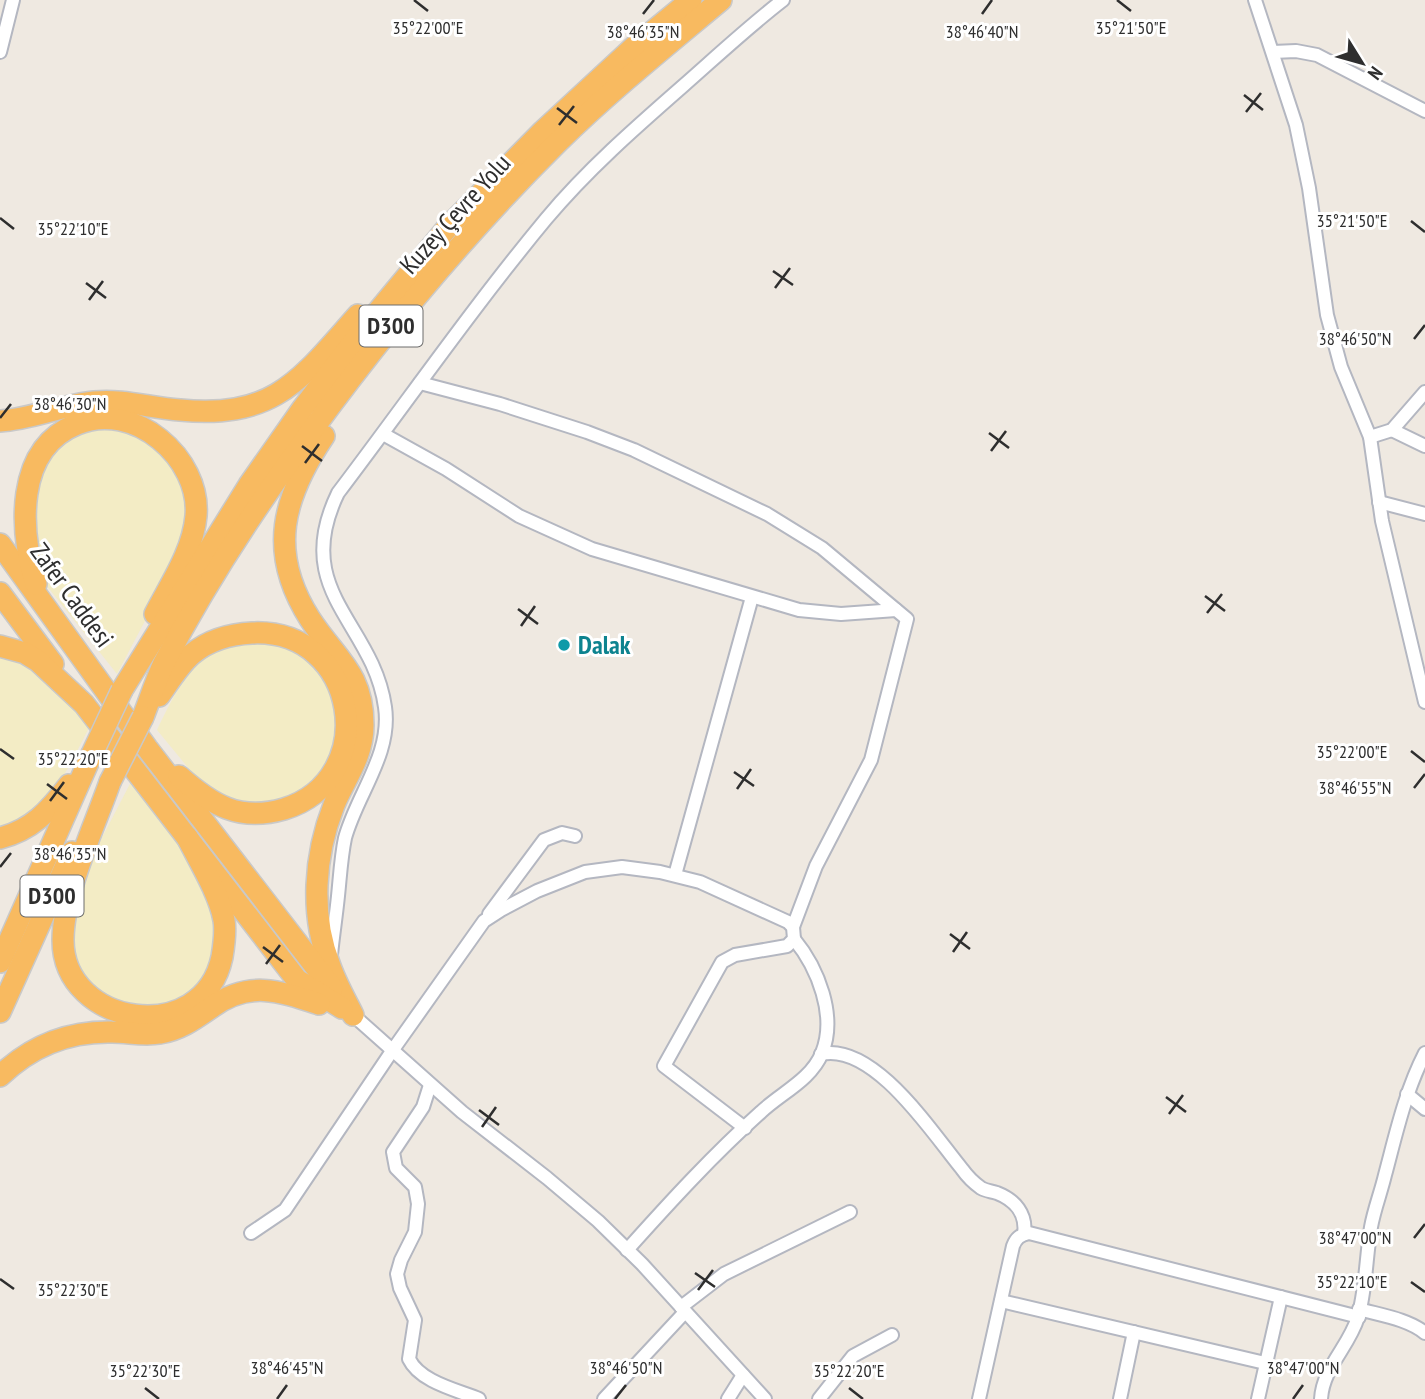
<svg xmlns="http://www.w3.org/2000/svg" width="1425" height="1399" font-family="'PT Sans Narrow',sans-serif">
<rect width="100%" height="100%" fill="#efe9e1"/>
<!-- sand -->
<g fill="#f3ecc5">
<path d="M 93,426 L 139,433 L 178,468 L 191,517 L 166,581 L 117,674 L 46,585 L 36,547 L 33,493 L 56,446 Z"/>
<path d="M 238,641 L 290,644 L 334,685 L 337,749 L 311,787 L 269,805 L 230,801 L 199,781 L 157,730 C 168,707 186,669 208,655 C 217,649 228,645 238,641 Z"/>
<path d="M 0,651 L 20,655 L 91,724 L 70,765 L 42,809 L 0,832 Z"/>
<path d="M 133,778 L 184,848 L 216,916 L 215,964 L 184,1001 L 142,1009 L 102,996 L 80,973 L 72,935 L 80,890 L 94,853 Z"/>
</g>
<g fill="none" stroke-linecap="round" stroke-linejoin="round">
<!-- minor casing -->
<g stroke="#b4b7c1" stroke-width="16">
<g id="minor">
<path d="M 1255,0 L 1296,125 L 1309,188 L 1327,315 L 1341,367 L 1370,437 L 1382,521 L 1425,702"/>
<path d="M 0,52 L 13,0"/>
<path d="M 1273,52 L 1296,51 L 1317,55 L 1425,111"/>
<path d="M 420,383 L 500,404 L 587,432 L 634,450 L 767,514 L 822,548 L 907,619 L 871,760 L 816,866 L 793,927"/>
<path d="M 1392,430 L 1425,446"/>
<path d="M 383,434 L 446,469 L 519,516 L 592,549 L 799,610 L 841,614 L 896,610"/>
<path d="M 1370,437 L 1392,430 L 1425,392"/>
<path d="M 1379,502 L 1425,514"/>
<path d="M 675,875 L 752,597"/>
<path d="M 489,914 L 544,840 L 562,833 L 575,836"/>
<path d="M 331,955 C 333,935 336,916 338,896 C 340,877 341,857 345,838 C 357,794 392,754 385,707 C 373,622 290,592 338,493 C 407,402 473,307 546,219 C 587,170 635,128 683,86 C 716,57 748,27 783,0"/>
<path d="M 353,1015 L 462,1112 L 547,1178 L 598,1221 L 642,1264 L 765,1399"/>
<path d="M 821,1054 C 874,1042 933,1134 962,1169 C 967,1176 974,1183 981,1188 C 986,1191 991,1191 997,1193 C 1015,1200 1027,1214 1024,1234"/>
<path d="M 430,1085 L 423,1107 L 393,1152 L 396,1168 L 415,1187 L 418,1204 L 415,1232 L 401,1260 L 397,1274 L 400,1288 L 415,1320 L 409,1359 C 420,1382 457,1390 479,1399"/>
<path d="M 1407,1094 L 1425,1109"/>
<path d="M 251,1233 L 285,1210 L 392,1051 L 484,921 L 501,910 L 537,891 L 585,872 L 622,867 L 660,872 L 700,882 L 788,922 L 793,927 L 794,939 L 787,946 L 735,955 L 722,962 L 664,1066 L 745,1128"/>
<path d="M 627,1250 C 670,1202 713,1155 761,1112 C 781,1093 811,1080 822,1053 C 837,1016 818,968 794,939"/>
<path d="M 1001,1301 L 1265,1363"/>
<path d="M 681,1307 L 724,1274 L 850,1212"/>
<path d="M 1359,1309 C 1380,1315 1408,1319 1425,1333"/>
<path d="M 604,1399 L 685,1312"/>
<path d="M 728,1399 L 743,1375"/>
<path d="M 819,1399 L 853,1356 L 892,1335"/>
<path d="M 979,1399 L 1013,1246 C 1016,1238 1020,1235 1029,1233 L 1359,1317"/>
<path d="M 1120,1399 L 1134,1332"/>
<path d="M 1258,1399 L 1281,1297"/>
<path d="M 1321,1399 C 1323,1367 1349,1347 1358,1317 C 1366,1290 1366,1256 1371,1227 C 1374,1210 1381,1192 1385,1175 C 1396,1134 1405,1092 1425,1053"/>
</g>
</g>
<!-- trunk casing -->
<g stroke="#c9c9c9" stroke-width="24">
<g id="trunk">
<path d="M 0,421 C 32,419 62,405 94,402 C 123,399 151,408 180,410 C 275,419 300,380 358,315"/>
<path d="M 324,436 C 283,497 267,552 310,619 C 336,659 363,672 363,725 C 363,758 345,778 334,805 C 314,856 310,914 330,966 C 336,983 345,999 353,1015"/>
<path d="M 0,544 L 147,748 L 332,988"/>
<path d="M 36,584 C 20,531 14,449 77,424 C 134,400 201,458 196,516 C 193,551 171,583 155,614"/>
<path d="M 0,593 L 53,664"/>
<path d="M 0,646 L 25,653 L 38,661 L 84,704 L 297,980 L 342,1008"/>
<path d="M 122,690 L 249,485 L 303,408 L 361,332 L 448,227 L 543,131 L 635,46 L 691,0"/>
<path d="M 159,696 C 169,682 179,665 192,654 C 209,640 231,634 252,633 C 359,628 382,779 284,809 C 239,822 212,805 179,776"/>
<path d="M 143,717 C 150,699 156,680 164,663 C 200,594 242,528 287,465 C 368,351 458,241 558,142 C 609,92 666,46 721,0"/>
<path d="M 110,782 C 94,828 63,893 63,940 C 63,1027 203,1048 222,957 C 224,945 226,932 224,920 C 219,893 199,861 187,837"/>
<path d="M 0,838 C 32,830 49,811 69,785"/>
<path d="M 0,962 L 91,756"/>
<path d="M 0,1012 L 72,852"/>
<path d="M 0,1076 C 31,1046 69,1031 112,1032 C 128,1032 144,1036 160,1033 C 180,1030 196,1018 212,1007 C 249,980 280,991 319,1004"/>
</g>
</g>
<!-- minor -->
<use href="#minor" stroke="#fff" stroke-width="12"/>
<!-- trunk -->
<use href="#trunk" stroke="#f8ba60" stroke-width="21"/>
<!-- trunk-bridge casing -->
<g stroke="#c9c9c9" stroke-width="24" stroke-linecap="butt">
<g id="trunk-bridge">
<path d="M 91,756 L 122,690"/>
<path d="M 110,782 L 143,717"/>
</g>
</g>
<!-- trunk-bridge -->
<use href="#trunk-bridge" stroke="#f8ba60" stroke-width="21"/>
</g>
<!-- ticks -->
<path fill="none" stroke="#2e2e2e" stroke-width="2.5" d="M 414,0 L 428,11M 1117,0 L 1131,11M 643,14 L 654,0M 982,14 L 992,0M 1244,95 L 1263,110M 557,108 L 577,123M 1246,112 L 1261,93M 559,125 L 574,106M 0,218 L 14,229M 1411,221 L 1425,232M 773,271 L 793,285M 86,283 L 106,298M 775,288 L 790,268M 89,300 L 103,281M 1414,339 L 1425,325M 0,418 L 11,404M 989,433 L 1009,448M 302,446 L 322,461M 991,451 L 1006,431M 305,463 L 319,444M 1205,596 L 1225,611M 518,609 L 538,624M 1207,613 L 1222,594M 521,626 L 535,606M 0,749 L 14,759M 1411,751 L 1425,762M 734,772 L 754,786M 47,784 L 67,799M 1414,788 L 1425,774M 737,789 L 751,769M 50,801 L 64,782M 0,867 L 11,853M 950,934 L 970,949M 263,947 L 283,962M 953,952 L 967,932M 266,964 L 280,945M 1166,1097 L 1186,1112M 479,1110 L 499,1125M 1169,1114 L 1183,1095M 482,1127 L 496,1107M 1414,1238 L 1425,1224M 695,1273 L 715,1287M 0,1279 L 14,1289M 1411,1282 L 1425,1292M 698,1290 L 713,1270M 145,1388 L 159,1399M 849,1388 L 863,1399M 277,1399 L 287,1385M 615,1399 L 626,1385M 1293,1399 L 1303,1385"/>
<!-- markers -->
<circle fill="#0f9aa8" stroke="#fff" stroke-width="2.5" cx="564" cy="645" r="7"/>
<g text-anchor="middle" stroke-width="6" stroke-linejoin="round" paint-order="stroke">
<!-- shield labels -->
<g fill="#fff" stroke="#6d6d6d" stroke-width="2">
<rect x="359.5" y="305.5" width="63" height="41" rx="5"/>
<rect x="20.5" y="875.5" width="63" height="41" rx="5"/>
</g>
<g font-size="24" font-weight="bold" fill="#2e2e2e">
<text x="391" y="334">D300</text>
<text x="52" y="904">D300</text>
</g>
<!-- street labels -->
<g font-size="26" fill="#2e2e2e" stroke="#fff">
<text transform="translate(455 214) rotate(-48)" y="9">Kuzey Çevre Yolu</text>
<text transform="translate(72 595) rotate(54)" y="9">Zafer Caddesi</text>
</g>
<!-- culture labels -->
<g font-size="26" font-weight="bold" fill="#0d838f" stroke="#fff" text-anchor="start">
<text x="578" y="654">Dalak</text>
</g>
</g>
<g font-size="18" text-anchor="middle" fill="#2e2e2e" stroke="#fff" stroke-width="6" stroke-linejoin="round" paint-order="stroke">
<text x="428" y="34">35°22'00"E</text>
<text x="1131" y="34">35°21'50"E</text>
<text x="643" y="38">38°46'35"N</text>
<text x="982" y="38">38°46'40"N</text>
<text x="1352" y="227">35°21'50"E</text>
<text x="73" y="235">35°22'10"E</text>
<text x="1355" y="345">38°46'50"N</text>
<text x="70" y="410">38°46'30"N</text>
<text x="1352" y="758">35°22'00"E</text>
<text x="73" y="765">35°22'20"E</text>
<text x="1355" y="794">38°46'55"N</text>
<text x="70" y="860">38°46'35"N</text>
<text x="1355" y="1244">38°47'00"N</text>
<text x="1352" y="1288">35°22'10"E</text>
<text x="73" y="1296">35°22'30"E</text>
<text x="287" y="1374">38°46'45"N</text>
<text x="626" y="1374">38°46'50"N</text>
<text x="1303" y="1374">38°47'00"N</text>
<text x="145" y="1377">35°22'30"E</text>
<text x="849" y="1377">35°22'20"E</text>
</g>
<!-- north arrow -->
<g transform="translate(1362 63) rotate(127)" stroke="#ffffff" stroke-width="5" paint-order="stroke">
<path d="M0-5L12 26L0 18L-12 26Z" fill="#2e2e2e"/>
<text y="-10" font-size="19" font-weight="bold" text-anchor="middle" fill="#2e2e2e">N</text>
</g>
</svg>
